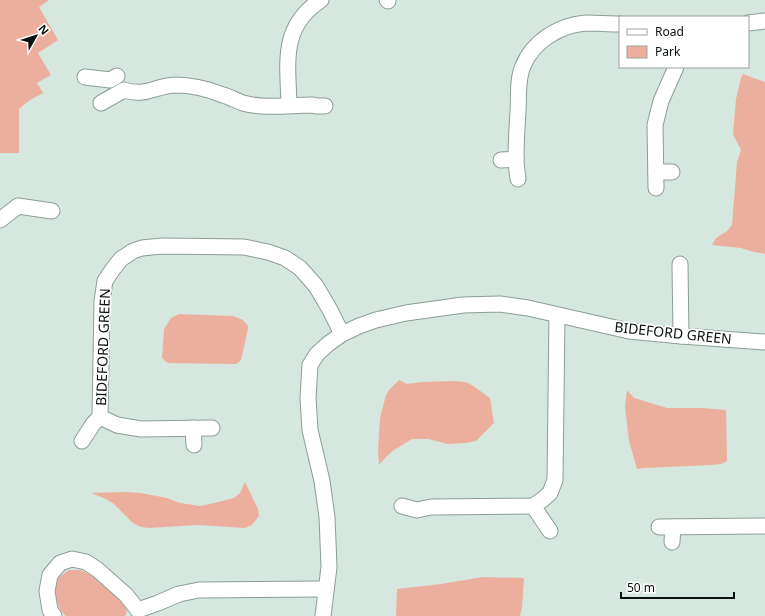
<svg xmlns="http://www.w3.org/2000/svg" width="765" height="616" font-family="'Noto Sans',sans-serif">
<rect width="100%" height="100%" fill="#d5e7df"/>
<!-- green -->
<g fill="#edaf9d">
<path d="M 0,0 L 49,0 L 39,7 L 58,40 L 38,53 L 51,75 L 37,83 L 43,93 L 30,100 L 19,109 L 19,153 L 0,153 Z"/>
<path d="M 743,74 L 765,82 L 765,254 L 754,252 L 741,248 L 712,245 L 716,238 L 727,231 L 732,225 L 737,162 L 741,150 L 733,134 L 736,99 L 741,78 Z"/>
<path d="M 179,314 L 233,316 L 243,320 L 248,326 L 248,329 L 241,360 L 238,363 L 235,364 L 169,363 L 166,362 L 162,358 L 164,329 L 171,318 Z"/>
<path d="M 399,380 L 407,384 L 422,382 L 454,381 L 465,382 L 472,385 L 490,398 L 494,423 L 476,441 L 466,443 L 448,444 L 428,439 L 412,439 L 394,450 L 387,456 L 379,465 L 378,449 L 380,418 L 386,395 L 389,390 Z"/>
<path d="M 627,390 L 634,398 L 667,408 L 703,408 L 726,410 L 727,461 L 721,464 L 711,465 L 644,468 L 637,469 L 629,441 L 625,407 Z"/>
<path d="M 245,482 L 258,509 L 259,516 L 252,525 L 245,528 L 198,525 L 149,528 L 141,527 L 133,523 L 114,504 L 106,499 L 91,493 L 126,492 L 141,493 L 167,498 L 180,503 L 200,506 L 210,504 L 234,498 L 240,493 Z"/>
<path d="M 69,570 L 81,570 L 92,576 L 124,604 L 127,612 L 125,616 L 66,616 C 57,609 52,588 59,578 C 61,575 66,572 69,570 Z"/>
<path d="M 483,577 L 524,578 L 522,608 L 520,616 L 396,616 L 397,589 L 441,584 Z"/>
</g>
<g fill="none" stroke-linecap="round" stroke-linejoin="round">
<!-- minor casing -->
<g stroke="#8c9d95" stroke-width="17">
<g id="minor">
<path d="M 387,0 L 388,1"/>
<path d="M 748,23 L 765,21"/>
<path d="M 85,77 L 110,80 L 117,76"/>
<path d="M 101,103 L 124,90 C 146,97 155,86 175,85 C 191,85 208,89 223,95 C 230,97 237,101 243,103 C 265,109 289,105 311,105 L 317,106 L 325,106"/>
<path d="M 289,105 C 288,63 280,27 321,0"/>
<path d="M 501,160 L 516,159"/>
<path d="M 656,172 L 672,172"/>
<path d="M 518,179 C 517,172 516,165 516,158 C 516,142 517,127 518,111 C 519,97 517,79 523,66 C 533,41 560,25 586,23 C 597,23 609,24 620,24"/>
<path d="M 656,188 L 655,125 L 661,101 L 676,67"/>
<path d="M 0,220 L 18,206 L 52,211"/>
<path d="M 680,264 L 681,336"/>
<path d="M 193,428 L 194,445"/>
<path d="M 212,428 L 141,429 L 117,425 L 100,417 L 102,301 L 105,281 L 113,269 L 121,259 L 133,251 L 142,248 L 162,246 L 244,247 L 268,252 L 285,258 L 300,268 L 316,286 L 330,310 L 342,334"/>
<path d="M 82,441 L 93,424 L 100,417"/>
<path d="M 402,506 L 417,510 L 431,507 L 533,506 L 542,500 L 550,493 L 555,480 L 557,315"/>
<path d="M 533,506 L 550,531"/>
<path d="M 659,527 L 759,526 L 765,526"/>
<path d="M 672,542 L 673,527"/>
<path d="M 138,610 L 158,603 L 179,594 L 199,590 L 326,589"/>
<path d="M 54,616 L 50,610 L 47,591 L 50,575 L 60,563 L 72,559 L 86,562 L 98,570 L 126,595 L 138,610"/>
<path d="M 323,616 L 329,567 L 327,517 L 322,481 L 310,430 L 308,398 L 310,365 L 317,354 L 328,344 L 342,334 L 359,326 L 376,320 L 406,313 L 463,305 L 500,304 L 528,308 L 629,331 L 681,336 L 765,342"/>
</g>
</g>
<!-- minor -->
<use href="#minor" stroke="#fff" stroke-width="15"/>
</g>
<g text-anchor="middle" stroke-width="3.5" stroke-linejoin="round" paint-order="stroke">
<!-- street labels -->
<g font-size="14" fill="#0a110e" stroke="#fff">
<text transform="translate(673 333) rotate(6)" y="5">BIDEFORD GREEN</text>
<text transform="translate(103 347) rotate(-88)" y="5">BIDEFORD GREEN</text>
</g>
</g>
<!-- legend -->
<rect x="619" y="16" width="130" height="52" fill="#ffffff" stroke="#9da09f"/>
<rect x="627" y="29" width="20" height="6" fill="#ffffff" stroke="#9da09f"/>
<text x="655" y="36" font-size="12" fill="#0a110e">Road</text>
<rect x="627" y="46" width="20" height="12" fill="#edaf9d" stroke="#9da09f"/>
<text x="655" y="56" font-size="12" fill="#0a110e">Park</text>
<!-- north arrow -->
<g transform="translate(36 36) rotate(51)" stroke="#ffffff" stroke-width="3" paint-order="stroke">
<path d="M0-3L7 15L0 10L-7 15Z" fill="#0a110e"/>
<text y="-6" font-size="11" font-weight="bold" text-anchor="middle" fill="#0a110e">N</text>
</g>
<!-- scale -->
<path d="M621 592v6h113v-6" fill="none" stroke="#0a110e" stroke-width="2"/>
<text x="627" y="592" font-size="12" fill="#0a110e" stroke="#ffffff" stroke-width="3" paint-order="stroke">50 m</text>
</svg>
